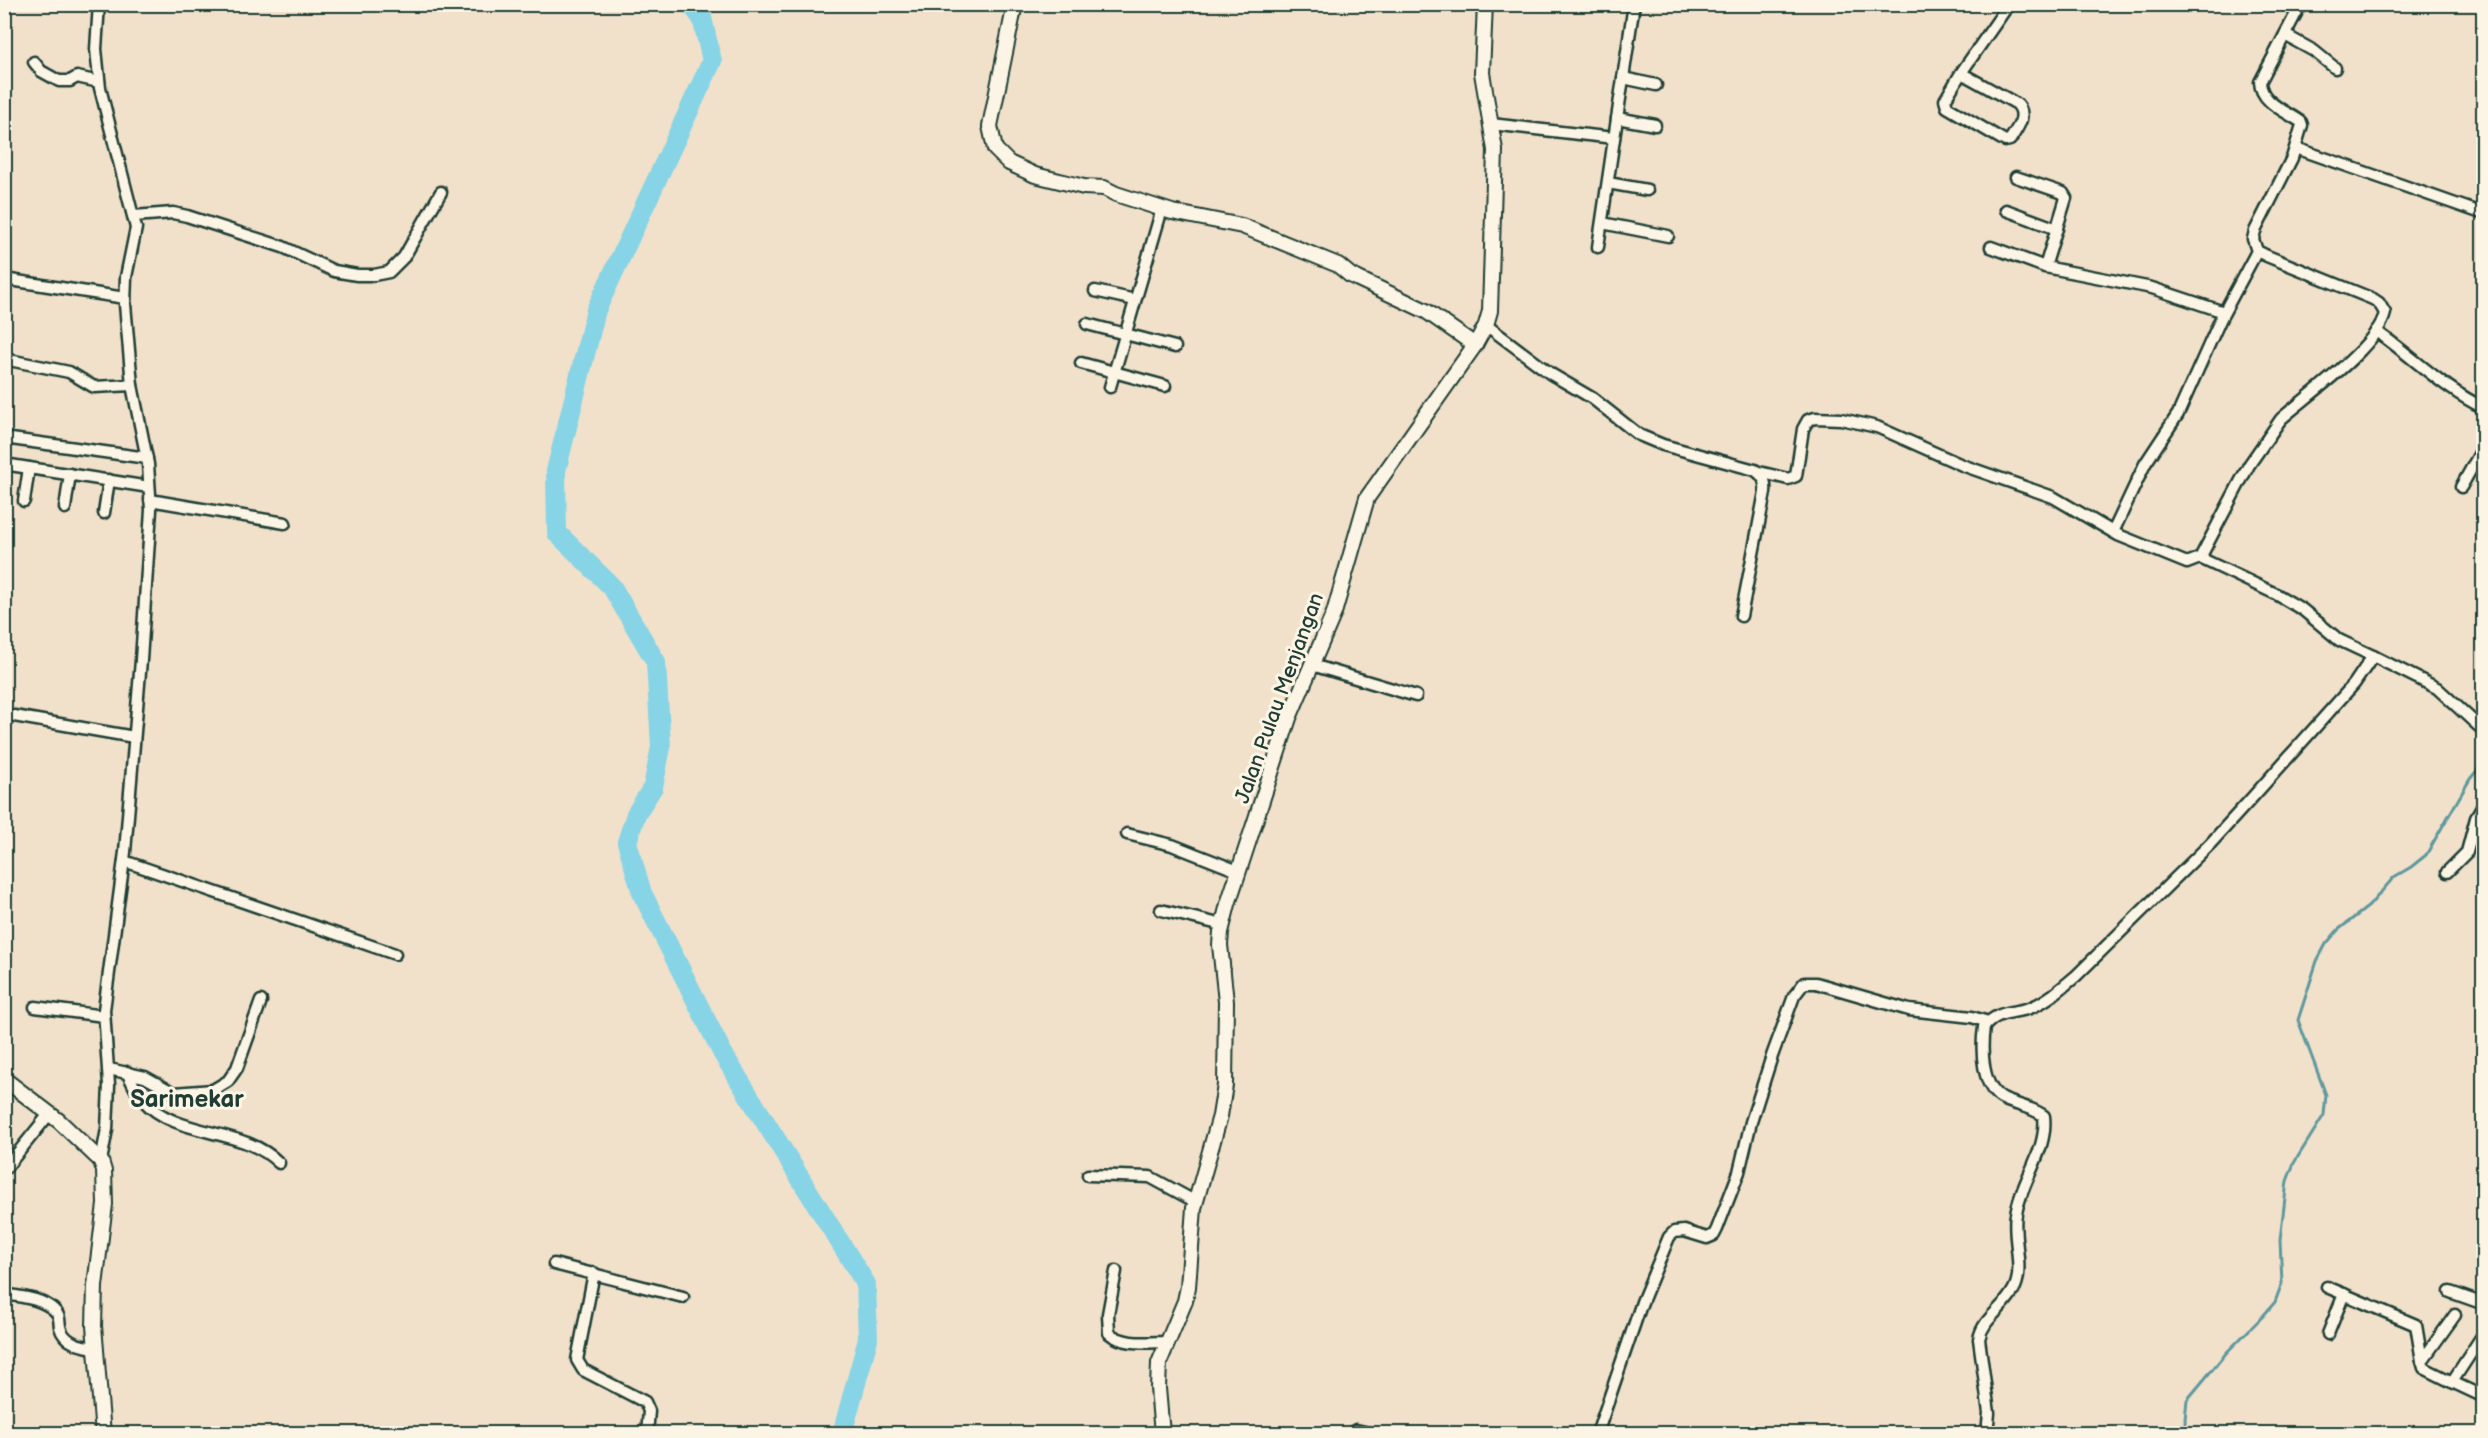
<svg xmlns="http://www.w3.org/2000/svg" width="2488" height="1438" font-family="'Balsamiq Sans',sans-serif">
<rect width="100%" height="100%" fill="#f2e1ca"/>
<filter id="ink" filterUnits="userSpaceOnUse"><feTurbulence type="fractalNoise" baseFrequency=".0167" numOctaves="2"/><feDisplacementMap in="SourceGraphic" scale="12" xChannelSelector="R" yChannelSelector="G"/><feConvolveMatrix kernelMatrix="1 2 1 2 8 2 1 2 1" color-interpolation-filters="sRGB"/></filter>
<g filter="url(#ink)">
<g fill="none" stroke-linecap="round" stroke-linejoin="round">
<!-- stream -->
<path stroke="#5d989f" stroke-width="3" d="M 2186,1434 L 2185,1419 L 2187,1400 L 2227,1352 L 2263,1316 L 2275,1302 L 2282,1283 L 2280,1240 L 2287,1181 L 2294,1163 L 2324,1115 L 2326,1095 L 2298,1020 L 2317,961 L 2326,944 L 2338,930 L 2369,906 L 2394,877 L 2411,867 L 2426,855 L 2470,779 L 2484,762"/>
<!-- river -->
<path stroke="#87d4e7" stroke-width="20" d="M 691,4 L 702,18 L 712,61 L 596,310 L 556,471 L 557,533 L 612,587 L 656,662 L 661,747 L 653,787 L 636,814 L 627,842 L 642,893 L 723,1054 L 866,1284 L 868,1339 L 842,1434"/>
<!-- minor casing -->
<g stroke="#1f3d34" stroke-width="15">
<g id="minor">
<path d="M 99,4 L 96,49 L 100,88 L 136,228 L 126,277 L 125,304 L 132,385 L 148,464 L 151,510 L 141,660 L 125,852 L 104,1010 L 109,1085 L 107,1129 L 101,1161"/>
<path d="M 2285,35 L 2314,51 L 2335,68"/>
<path d="M 34,62 L 41,71 L 59,81 L 70,81 L 77,77 L 99,82"/>
<path d="M 1961,73 L 1945,100 L 1947,107 L 2005,141 L 2010,140 C 2017,128 2028,116 2017,104 L 1961,73 L 2009,4"/>
<path d="M 1623,78 L 1656,85"/>
<path d="M 1617,118 L 1655,125"/>
<path d="M 1491,124 L 1614,138"/>
<path d="M 2296,148 L 2484,214"/>
<path d="M 2016,177 L 2063,193 L 2066,198 L 2045,267 L 2152,288 L 2224,312"/>
<path d="M 1608,183 L 1647,190"/>
<path d="M 2006,210 L 2057,229"/>
<path d="M 134,216 L 173,213 L 187,216 L 283,247 L 334,271 L 357,275 L 374,275 L 389,272 L 404,257 L 441,192"/>
<path d="M 1602,223 L 1668,236"/>
<path d="M 1598,247 L 1634,4"/>
<path d="M 1991,247 L 2045,267"/>
<path d="M 4,279 L 125,298"/>
<path d="M 1095,291 L 1135,300"/>
<path d="M 1087,324 L 1175,347"/>
<path d="M 1486,325 L 1551,374 L 1592,398 L 1639,435 L 1663,445 L 1755,470 C 1764,476 1766,482 1765,492 L 1741,616"/>
<path d="M 2376,331 C 2412,356 2444,389 2484,408"/>
<path d="M 4,359 L 69,372 L 94,387 L 132,385"/>
<path d="M 1081,363 L 1165,386"/>
<path d="M 1110,387 L 1162,209"/>
<path d="M 4,438 L 147,458"/>
<path d="M 4,464 L 149,487"/>
<path d="M 1759,472 L 1788,479 L 1796,476 L 1803,429 L 1808,420 L 1815,418 L 1841,419 L 1877,427 L 1962,465 L 2053,497 L 2118,535 L 2187,563 L 2200,558 L 2249,465 L 2281,419 C 2308,395 2378,346 2385,313 L 2379,303 L 2373,299 L 2267,256 L 2257,251 L 2253,239 L 2255,231 L 2292,158 L 2302,125 L 2301,122 C 2286,111 2261,103 2260,82 L 2301,4"/>
<path d="M 2461,487 L 2484,446"/>
<path d="M 150,500 L 285,523"/>
<path d="M 24,501 L 29,468"/>
<path d="M 65,508 L 70,474"/>
<path d="M 104,513 L 109,480"/>
<path d="M 2113,532 L 2145,464 L 2178,414 L 2221,318 L 2257,251"/>
<path d="M 2373,656 L 2437,688 L 2484,731"/>
<path d="M 1312,665 L 1416,696"/>
<path d="M 14,716 L 134,737"/>
<path d="M 1127,834 L 1172,845 L 1238,871"/>
<path d="M 124,861 L 395,954"/>
<path d="M 2447,872 L 2467,852 L 2476,818 L 2484,804"/>
<path d="M 1161,910 L 1223,925"/>
<path d="M 35,1007 L 104,1016"/>
<path d="M 109,1069 L 145,1077 L 174,1093 L 213,1090 L 228,1081 L 237,1068 L 261,1001"/>
<path d="M 127,1072 C 132,1081 136,1093 143,1100 C 178,1139 242,1126 279,1163"/>
<path d="M 4,1170 L 50,1113"/>
<path d="M 1088,1175 L 1150,1177 L 1196,1202"/>
<path d="M 554,1264 L 683,1297"/>
<path d="M 1116,1271 L 1108,1314 L 1109,1333 C 1124,1346 1148,1342 1167,1342"/>
<path d="M 594,1273 L 577,1360 L 583,1370 L 645,1402 L 649,1411 L 647,1434"/>
<path d="M 2327,1287 L 2416,1325 L 2422,1361"/>
<path d="M 2450,1292 L 2484,1304"/>
<path d="M 4,1294 C 21,1297 41,1298 54,1310 C 60,1315 59,1320 60,1327 C 64,1343 81,1346 95,1348"/>
<path d="M 2484,1333 L 2452,1382 L 2484,1397"/>
<path d="M 2328,1334 L 2344,1294"/>
<path d="M 2452,1382 L 2424,1368 L 2422,1361 L 2455,1315"/>
<path d="M 1350,1434 L 1356,1430 L 1373,1434"/>
<path d="M 1597,1434 L 1642,1302 L 1669,1237 L 1674,1232 L 1684,1231 L 1707,1238 L 1714,1235 L 1717,1229 L 1739,1172 L 1751,1122 L 1772,1056 L 1794,996 L 1804,983 L 1816,983 L 1909,1010 L 1972,1017 L 1988,1022"/>
<path d="M 1987,1434 L 1989,1413 L 1979,1339 C 1983,1317 2006,1308 2015,1287 C 2024,1267 2012,1236 2016,1214 C 2021,1180 2048,1151 2044,1116 C 2032,1107 2019,1106 2005,1100 C 1981,1090 1981,1049 1984,1027 C 1998,1010 2011,1014 2030,1008 C 2047,1001 2062,988 2076,976 L 2210,844 L 2250,800 L 2354,684 L 2373,656 L 2339,640 L 2303,610 L 2276,594 L 2200,558"/>
</g>
</g>
<!-- tertiary casing -->
<g stroke="#1f3d34" stroke-width="18">
<g id="tertiary">
<path d="M 1015,4 L 990,126 L 995,149 L 1009,163 L 1035,175 L 1084,187 L 1104,188 L 1116,194 L 1172,212 L 1242,226 L 1338,265 L 1350,275 L 1426,311 L 1475,345"/>
<path d="M 4,1079 L 59,1121 L 101,1161 L 104,1171 L 105,1204 L 95,1286 L 94,1326 L 103,1434"/>
<path d="M 1162,1434 L 1158,1388 L 1159,1363 L 1185,1301 L 1188,1287 L 1194,1208 L 1220,1116 L 1225,1085 L 1226,1002 L 1220,945 L 1221,932 L 1228,904 L 1289,718 L 1334,613 L 1367,498 L 1475,345 L 1486,325 L 1490,311 L 1495,150 L 1482,73 L 1485,4"/>
</g>
</g>
<!-- minor -->
<use href="#minor" stroke="#fcf5e5" stroke-width="10"/>
<!-- tertiary -->
<use href="#tertiary" stroke="#fcf5e5" stroke-width="14"/>
</g>
</g>
<g text-anchor="middle" stroke-width="6" stroke-linejoin="round" paint-order="stroke">
<!-- street labels -->
<g font-size="21" fill="#1f3d34" stroke="#fcf5e5">
<text transform="translate(1279 698) rotate(-70)" y="7">Jalan Pulau Menjangan</text>
</g>
<!-- quarter labels -->
<g font-size="24" font-weight="bold" fill="#1f3d34" stroke="#fcf5e5">
<text x="187" y="1107">Sarimekar</text>
</g>
</g>
<!-- margin -->
<rect width="2488" height="1438" fill="none" stroke="#fcf5e5" stroke-width="24"/>
<rect x="12" y="12" width="2464" height="1414" fill="none" stroke="#1f3d34" stroke-width="2" filter="url(#ink)"/>
</svg>
